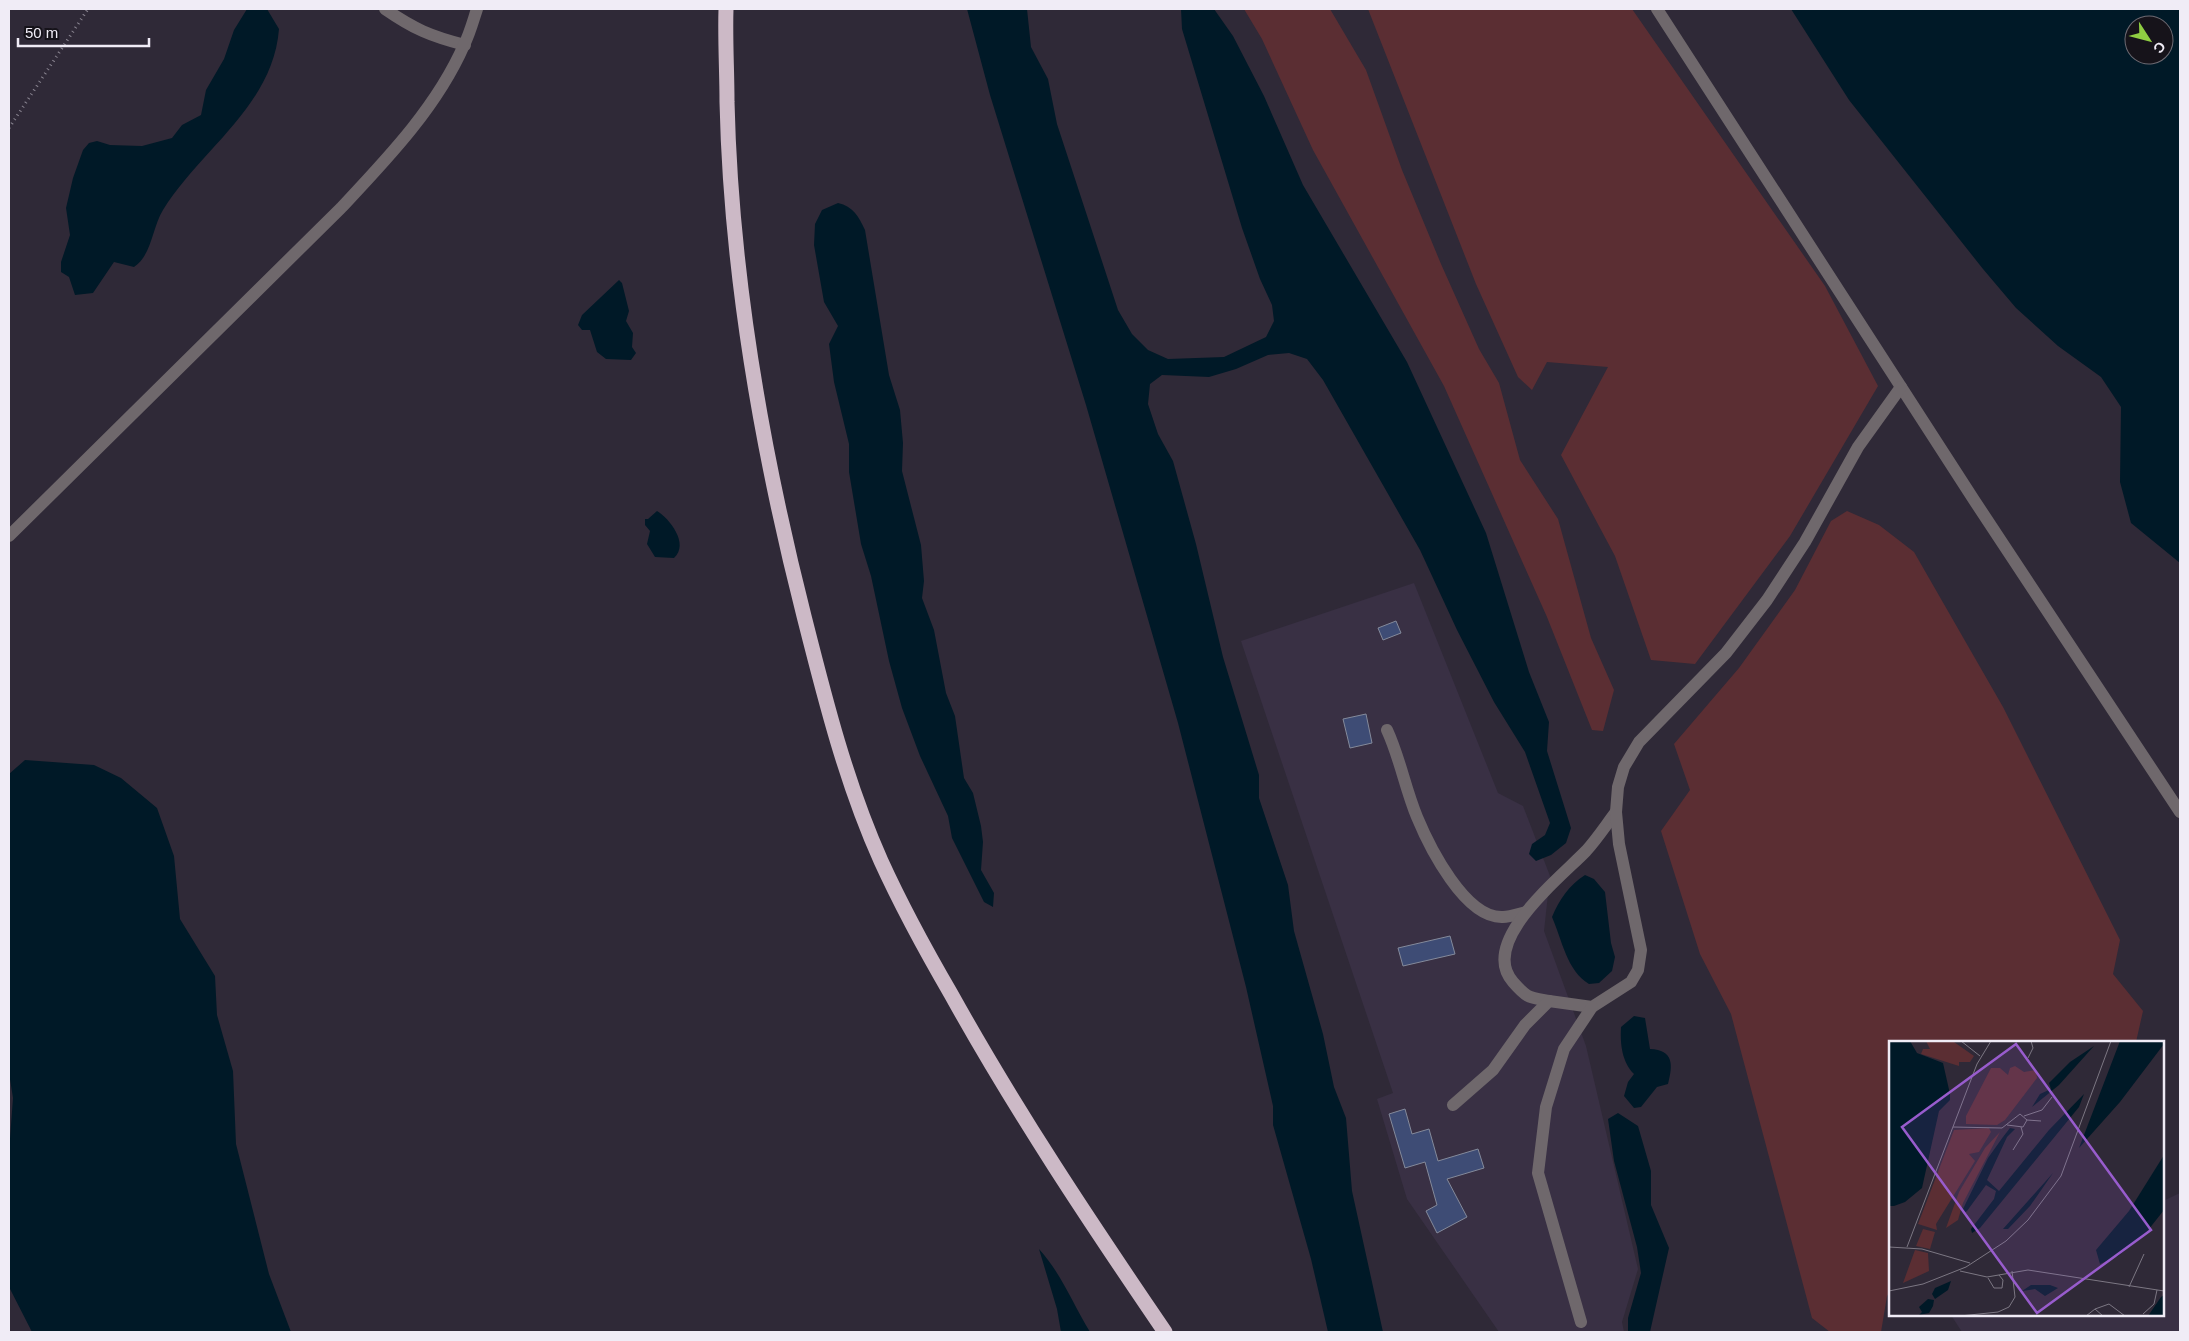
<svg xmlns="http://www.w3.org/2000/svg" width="2189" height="1341" font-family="Arial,sans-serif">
<rect width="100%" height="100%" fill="#2f2937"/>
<!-- built -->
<g fill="#393044">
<path d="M 1414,583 L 1498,793 L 1523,806 L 1550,876 L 1544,931 L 1586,1046 L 1638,1269 L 1622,1322 L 1624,1332 L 1499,1332 L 1407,1199 L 1377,1099 L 1393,1093 L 1241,641 Z"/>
<path d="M 2180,1193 L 2180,1332 L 1962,1332 L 1951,1315 L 2163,1315 L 2163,1201 Z"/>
</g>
<!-- green -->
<g fill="#5b2e33">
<path d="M 1244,9 L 1330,9 L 1366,70 L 1402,170 L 1441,264 L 1479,349 L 1499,383 L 1520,460 L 1558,519 L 1591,638 L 1614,690 L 1603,731 L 1592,730 L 1547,617 L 1444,386 L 1313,150 L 1262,39 Z"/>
<path d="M 1368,9 L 1632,9 L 1825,286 L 1878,386 L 1790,536 L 1695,664 L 1651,660 L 1615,556 L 1561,455 L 1608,367 L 1547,362 L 1532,390 L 1518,377 L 1476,284 Z"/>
<path d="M 1847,511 L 1879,525 L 1914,552 L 2003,707 L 2120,940 L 2113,974 L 2143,1011 L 2136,1042 L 1890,1042 L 1890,1292 L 1887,1296 L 1881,1332 L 1830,1332 L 1812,1318 L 1731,1014 L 1700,954 L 1661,831 L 1690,790 L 1674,744 L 1739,668 L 1795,590 L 1831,521 Z"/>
</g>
<!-- water -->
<g fill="#001927" fill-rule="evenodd">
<path d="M 247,9 L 267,9 L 279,29 C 273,106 201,149 163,210 C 152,228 152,255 134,267 L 114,262 L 93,293 L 75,295 L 69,277 L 61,272 L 61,262 L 70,235 L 66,208 L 73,178 L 83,150 L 89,143 L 97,141 L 110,145 L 142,146 L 172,138 L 182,125 L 201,115 L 206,90 L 224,59 L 234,30 Z"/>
<path d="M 967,9 L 1027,9 L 1031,47 L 1048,79 L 1057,124 L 1118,310 L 1132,334 L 1148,350 L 1168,359 L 1224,357 L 1266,337 L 1274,321 L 1272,305 L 1260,279 L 1242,228 L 1182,29 L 1181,9 L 1214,9 L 1233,36 L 1264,96 L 1303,185 L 1407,362 L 1486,533 L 1529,672 L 1549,722 L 1547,751 L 1571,828 L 1566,843 L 1551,855 L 1536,861 L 1529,854 L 1532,844 L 1545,835 L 1550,823 L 1525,752 L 1494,702 L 1457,630 L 1420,550 L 1323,380 L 1307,359 L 1289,353 L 1268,355 L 1236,369 L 1209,377 L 1162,375 L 1150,384 L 1148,404 L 1158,434 L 1173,461 L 1196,544 L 1223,657 L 1259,775 L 1259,798 L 1288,885 L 1294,931 L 1323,1034 L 1334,1087 L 1346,1118 L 1352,1191 L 1383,1332 L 1328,1332 L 1311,1259 L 1273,1125 L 1273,1106 L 1246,987 L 1178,723 L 1086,405 L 990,95 Z"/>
<path d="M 1791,9 L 2180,9 L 2180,563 L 2131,523 L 2120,482 L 2121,407 L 2101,377 L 2058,346 L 2016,308 L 1983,269 L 1849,100 ZM 2134,25 L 2164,25 L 2164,55 L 2134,55 Z"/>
<path d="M 838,203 C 853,206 859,217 865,230 L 889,375 L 900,410 L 903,443 L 902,471 L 921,545 L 924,581 L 922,598 L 934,630 L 946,693 L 955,716 L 964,778 L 973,793 L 981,826 L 983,842 L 981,870 L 994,893 L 993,907 L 984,902 L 952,838 L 948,816 L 920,756 L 902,708 L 889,661 L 871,576 L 861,544 L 849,472 L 849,444 L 834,382 L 829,344 L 838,326 L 824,302 L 814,245 L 815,224 L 822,210 Z"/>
<path d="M 619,280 L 622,283 L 629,311 L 626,321 L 633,333 L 632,347 L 636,353 L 631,360 L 606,359 L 597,352 L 590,330 L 582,330 L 578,325 L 582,315 Z"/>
<path d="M 657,511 C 669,518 690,544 674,558 L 655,557 L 647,544 L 650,531 L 645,525 L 645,519 L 648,519 Z"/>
<path d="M 25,760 L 94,765 L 121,778 L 157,808 L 174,856 L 180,919 L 215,976 L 217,1015 L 233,1071 L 236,1144 L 269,1274 L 291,1332 L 32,1332 L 9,1287 L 9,1152 L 13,1098 L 9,1073 L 9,774 Z"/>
<path d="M 1585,875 L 1594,879 L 1605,892 L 1611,943 L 1615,957 L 1612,971 L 1599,983 L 1589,984 C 1567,971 1562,940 1552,917 C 1559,900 1569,885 1585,875 Z"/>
<path d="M 1634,1016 L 1645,1018 L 1650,1049 C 1674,1050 1673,1065 1668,1084 L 1657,1087 L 1641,1107 L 1634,1108 L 1624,1096 L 1628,1082 L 1634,1074 C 1622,1062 1620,1044 1621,1027 Z"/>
<path d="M 1618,1113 L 1638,1126 L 1651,1171 L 1651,1205 L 1669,1248 L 1650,1332 L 1628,1332 L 1628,1318 L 1641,1273 L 1637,1247 L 1614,1161 L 1608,1119 Z"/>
<path d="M 1039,1249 C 1061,1273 1073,1304 1090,1332 L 1061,1332 L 1057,1309 Z"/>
</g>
<!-- building -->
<g fill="#3e4c75" stroke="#848a9b">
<path d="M 1396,621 L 1401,633 L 1383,640 L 1378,628 Z"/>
<path d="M 1366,714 L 1372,743 L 1350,748 L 1343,719 Z"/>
<path d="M 1450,936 L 1455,954 L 1403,966 L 1398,948 Z"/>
<path d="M 1405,1109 L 1412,1134 L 1429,1129 L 1438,1161 L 1478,1149 L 1484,1168 L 1447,1179 L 1467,1217 L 1437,1233 L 1426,1211 L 1437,1205 L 1425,1162 L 1405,1168 L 1389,1114 Z"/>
</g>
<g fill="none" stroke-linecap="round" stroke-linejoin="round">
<!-- path -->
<path stroke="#898490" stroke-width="3" stroke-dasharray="1 4" stroke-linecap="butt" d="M 9,128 L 88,9"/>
<!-- minor -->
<g stroke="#6f686c" stroke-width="12">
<path d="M 385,9 C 414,29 430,36 465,45"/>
<path d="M 1657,9 L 1974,500 L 2180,812"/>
<path d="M 9,536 L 341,208 C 387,159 437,107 464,45 C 470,33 473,21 477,9"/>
<path d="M 1387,730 C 1400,758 1405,788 1417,817 C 1429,846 1465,919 1503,917 C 1510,917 1518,914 1526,912"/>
<path d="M 1549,1001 C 1528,997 1527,998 1513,982 C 1478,942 1560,878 1586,851 C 1597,839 1606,825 1616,812"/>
<path d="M 1453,1105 L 1493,1070 L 1525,1025 L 1549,1001 L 1592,1007 L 1631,982 L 1638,970 L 1641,950 L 1619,844 L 1616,812 L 1618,787 L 1624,767 L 1639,742 L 1726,653 L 1767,600 L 1805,542 L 1858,447 L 1901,387"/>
<path d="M 1581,1322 L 1538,1173 L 1546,1107 L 1564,1049 L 1592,1007"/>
</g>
<!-- highway -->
<path stroke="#ccb9c6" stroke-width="15" d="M 726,9 C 725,40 727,71 727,102 C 731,276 761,447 804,616 C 825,699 846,783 881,861 C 902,907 926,951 951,994 C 1016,1111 1090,1222 1165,1332"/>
</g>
<!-- overview -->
<g transform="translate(1889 1041)">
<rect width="275" height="275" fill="#2f2937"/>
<path d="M 37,0 L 65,1 L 85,15 L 81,21 L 70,21 L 70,25 L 32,13 L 34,8 L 41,8 ZM 126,25 L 135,31 L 147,29 L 148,37 L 116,79 L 108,84 L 77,83 L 77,75 L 102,27 L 111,27 L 119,34 L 121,27 ZM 100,87 L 102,91 L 90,111 L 80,113 L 86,120 L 47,183 L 48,189 L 29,183 L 65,89 ZM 111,91 L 74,162 L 69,179 L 57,187 L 70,151 L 96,107 ZM 34,188 L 46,191 L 41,208 L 27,205 ZM 26,209 L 39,212 L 40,230 L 14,242 Z" fill="#5b2e33"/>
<path d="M 0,0 L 21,0 L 28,12 L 54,22 L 61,53 L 61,59 L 50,70 L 33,147 L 16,161 L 5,165 L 0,165 ZM 231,0 L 275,0 L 275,3 L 231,61 L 190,107 ZM 205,5 L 170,44 L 143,66 L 151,53 L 162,48 L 160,42 L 181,21 ZM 195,53 L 190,66 L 91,187 L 83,192 L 82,188 L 105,158 L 107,150 L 97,144 L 78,170 L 75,172 L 74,168 L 99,117 L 114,96 L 121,87 L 126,88 L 118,96 L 98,139 L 110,150 L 160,89 ZM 275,114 L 275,169 L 256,193 L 229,215 L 211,223 L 207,209 L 240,170 ZM 164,132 L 141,165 L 119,188 L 114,188 ZM 62,240 L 59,249 L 46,258 L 43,253 L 46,247 ZM 142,244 L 161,244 L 169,247 L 156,255 L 146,248 L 133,250 ZM 275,254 L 275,275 L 259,275 L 272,256 ZM 39,258 L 45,259 L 44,265 L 40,272 L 30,274 L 33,271 L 30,266 Z" fill="#001927"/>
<path fill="none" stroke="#7c7783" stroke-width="1" d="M 72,0 L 91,15M 139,17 L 144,7 L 142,0M 135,75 L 153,69 L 163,56M 118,84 L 134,86 L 138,79M 64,86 L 113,87 L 131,73 L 138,79 L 152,80M 124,109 L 134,93 L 132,86M 0,206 L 33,208 L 81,222M 18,206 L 88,23 L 102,0M 71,230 L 98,236 L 139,229 L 275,250M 99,237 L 105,247 L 113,247 L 114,239 L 110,234M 240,246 L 255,213M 0,250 L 34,243 L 77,226 L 117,200 L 139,179 L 172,135 L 222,0M 206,268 L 220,263 L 236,275M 254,273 L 265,263 L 268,249M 71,275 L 109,271 L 120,266 L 126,256 L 123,230M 197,275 L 206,268 L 214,275"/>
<path fill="#985ccd" fill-opacity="0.15" stroke="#985ccd" stroke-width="2.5" d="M 127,3 L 262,189 L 148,272 L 13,86 Z"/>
<rect width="275" height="275" fill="none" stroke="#f0ecf6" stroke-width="2.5"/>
</g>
<!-- border -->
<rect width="2189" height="1341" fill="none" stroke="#f0ecf6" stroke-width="20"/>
<!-- north arrow -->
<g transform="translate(2149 40) rotate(126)"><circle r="24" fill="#16131a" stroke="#6d6a72"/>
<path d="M0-4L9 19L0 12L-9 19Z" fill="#8fcd42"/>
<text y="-8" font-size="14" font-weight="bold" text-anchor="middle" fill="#f0ecf6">С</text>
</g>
<!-- scale -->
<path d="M18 38v8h131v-8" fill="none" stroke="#f0ecf6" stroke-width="2.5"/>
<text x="25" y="38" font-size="15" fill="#f0ecf6" stroke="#16131a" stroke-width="4" paint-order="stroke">50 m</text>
</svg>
